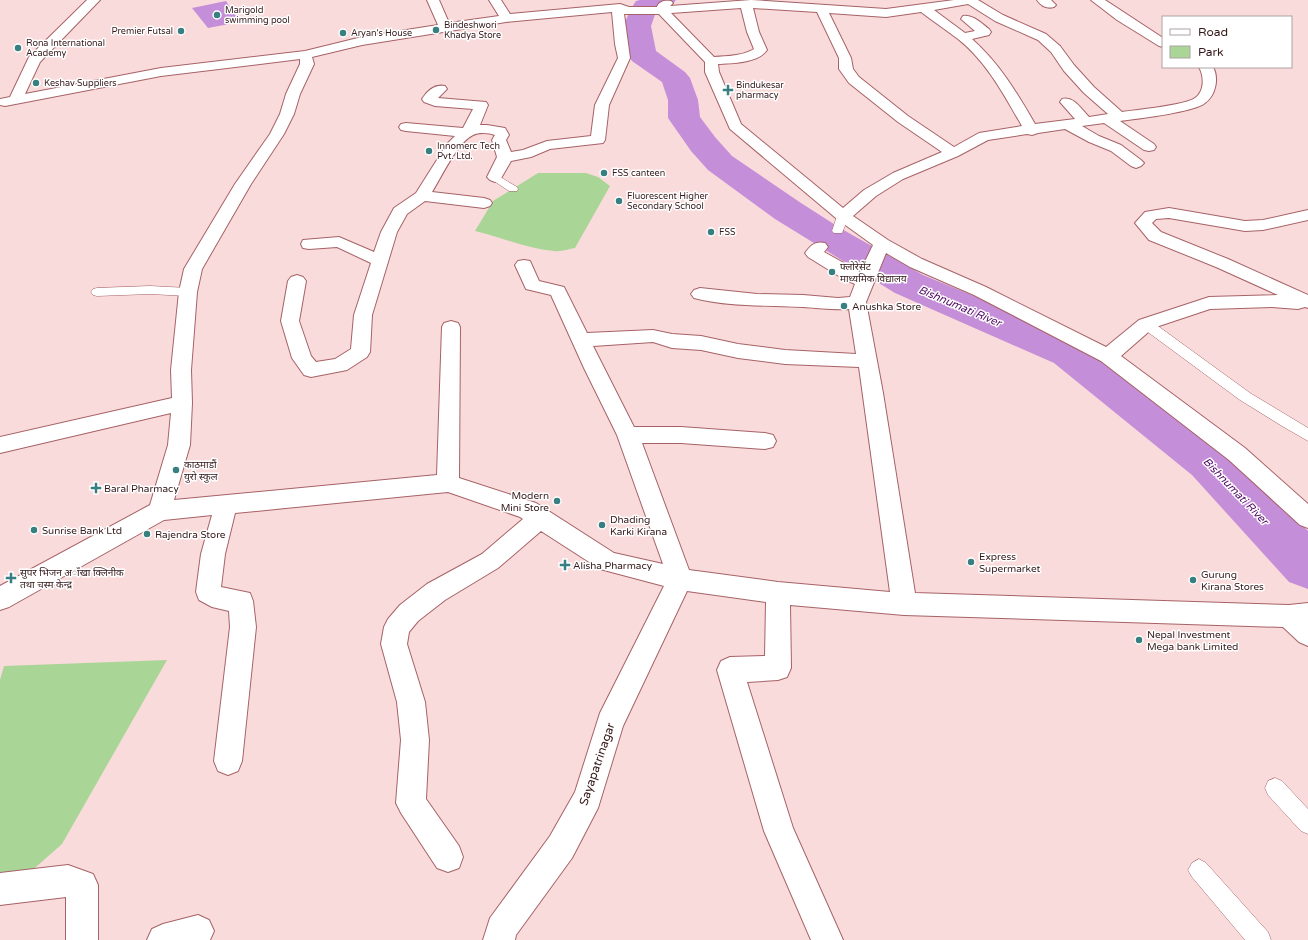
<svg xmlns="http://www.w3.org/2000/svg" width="1308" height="940" font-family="'Varela Round','Noto Sans Devanagari',sans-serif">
<rect width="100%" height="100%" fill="#fadbdb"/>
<!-- green -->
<g fill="#a9d597">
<path d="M 538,173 L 586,173 L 598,177 L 610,186 L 575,248 C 569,249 561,252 554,251 C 527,249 501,237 475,231 L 493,201 Z"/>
<path d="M 167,660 L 62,844 L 20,881 L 0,884 L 0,680 L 4,666 Z"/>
</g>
<!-- water -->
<path fill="#c58ed9" d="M 226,1 L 240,22 L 208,28 L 192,8 Z"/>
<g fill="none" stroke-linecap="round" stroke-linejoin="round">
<!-- river -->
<path fill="#c58ed9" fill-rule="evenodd" d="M 640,0 L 676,0 L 672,5 L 656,12 L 651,26 L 656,51 L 685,72 L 690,78 L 698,100 L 700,117 L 715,137 L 732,156 L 801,203 L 840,228 L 923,275 L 1084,341 L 1226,449 L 1308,531 L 1308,589 L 1289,582 L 1192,475 L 1054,363 L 895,293 L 775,219 L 708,170 L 691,151 L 668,118 L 668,100 L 662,82 L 632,61 L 628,55 L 623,26 L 632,7 L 636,1 Z"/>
<!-- lane casing -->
<g stroke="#a66266" stroke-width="1">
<g id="lane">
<path d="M 495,174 L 517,187 L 518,189 L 517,191 L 509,191 L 491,179 L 490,177 Z"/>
<path d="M 843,213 L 849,216 L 842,233 L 834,233 L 832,231 L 837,216 Z"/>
<path d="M 150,286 L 188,288 L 192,289 L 194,292 L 192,295 L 188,296 L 150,294 L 97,296 L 93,295 L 91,292 L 93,289 L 97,288 Z"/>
<path d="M 1146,320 L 1151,321 L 1250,393 L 1308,428 L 1308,441 L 1282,426 L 1240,400 L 1141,327 L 1140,324 L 1141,321 Z"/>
<path d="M 1275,778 L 1282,781 L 1308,809 L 1308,834 L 1301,831 L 1268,795 L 1265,788 L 1268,781 Z"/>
<path d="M 1199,859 L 1206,863 L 1268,932 L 1271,940 L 1245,940 L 1192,877 L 1188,870 L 1192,863 Z"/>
</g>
</g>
<!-- street casing -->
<g stroke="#a66266" stroke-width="2">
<g id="street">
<path d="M 87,0 L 100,0 L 40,62 L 25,94 L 161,68 L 305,51 L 362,37 L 438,25 L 427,0 L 439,0 L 449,23 L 499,16 L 489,0 L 501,0 L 510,14 L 620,4 L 629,7 L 657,7 C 659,1 665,0 671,1 L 673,3 L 670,6 L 751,0 L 886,9 L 954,0 L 978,0 L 1003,15 L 1046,34 L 1060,46 L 1074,65 L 1094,87 L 1122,112 C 1136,110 1186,105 1195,98 C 1205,91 1204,76 1199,67 L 1213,67 C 1219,78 1216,95 1205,103 C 1195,112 1136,119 1120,121 L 1154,144 L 1156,147 L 1154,150 L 1149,151 L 1144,150 L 1104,123 L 1082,126 L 1099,136 L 1121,145 L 1141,160 L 1144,163 L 1141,166 L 1136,168 L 1131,166 L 1111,151 L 1089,142 L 1065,129 L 1038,133 L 1032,135 L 1027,134 L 988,140 L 958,156 L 903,179 L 876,196 L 853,216 L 888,240 L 922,259 L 986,287 L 1106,347 L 1139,320 L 1203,299 L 1209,297 L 1278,295 L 1216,267 L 1149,240 L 1135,223 L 1145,212 L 1169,208 L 1245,221 L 1263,220 L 1308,210 L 1308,220 L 1263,230 L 1245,231 L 1169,218 L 1156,219 L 1152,223 L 1161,232 L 1228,259 L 1308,295 L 1308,308 L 1305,307 L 1298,309 L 1272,307 L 1210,309 L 1153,328 L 1121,356 L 1245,448 L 1308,504 L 1308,528 L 1300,525 L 1229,460 L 1101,361 L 974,295 L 910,267 L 886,253 L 866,302 L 883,393 L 915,593 L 1289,605 L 1308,603 L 1308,646 L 1299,642 L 1283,627 L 904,615 L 790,605 L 791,668 L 787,677 L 778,680 L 747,682 L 793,828 L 843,940 L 811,940 L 764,831 L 717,670 L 721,661 L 730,657 L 765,656 L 766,602 L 687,591 L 623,726 L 598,808 L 572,858 L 516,935 L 515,940 L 483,940 L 490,918 L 550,836 L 575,792 L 600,713 L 664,586 L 600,569 L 541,531 L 498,568 L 445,600 L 418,621 L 409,632 L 407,644 L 425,702 L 429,740 L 426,799 L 459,846 L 463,857 L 459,868 L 448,872 L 437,868 L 401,813 L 396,803 L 401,740 L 397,702 L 381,644 L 384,627 L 388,619 L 400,605 L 427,584 L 482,554 L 523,519 L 520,517 L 448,492 L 235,513 L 225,554 L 221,587 L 250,593 L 253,601 L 256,627 L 242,761 L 238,771 L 228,775 L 218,771 L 214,761 L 230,627 L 229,611 L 212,607 L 199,600 L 196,592 L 201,554 L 212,515 L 164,520 L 9,607 L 0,610 L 0,586 L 150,505 L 168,445 L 171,413 L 0,453 L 0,437 L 172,398 L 171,370 L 179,292 L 184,269 L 235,184 L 270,134 L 280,114 L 286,94 L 300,64 L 300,59 L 161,76 L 5,106 L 0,105 L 0,99 L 10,97 L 29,57 ZM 968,4 L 995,21 L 1038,40 L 1051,52 L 1064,71 L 1084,93 L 1108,114 L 1089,117 C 1081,109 1074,96 1062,99 L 1060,102 L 1075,119 L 1035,124 C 1017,93 1000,64 972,39 L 989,35 L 991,32 L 989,29 C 982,24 973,14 963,16 L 961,19 L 975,31 L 965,33 L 934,10 ZM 741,8 L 747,32 L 754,49 C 743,56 727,56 714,57 L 671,13 ZM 753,8 L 817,12 L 839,58 L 839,69 L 849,83 L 898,122 L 942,152 L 893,173 L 864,190 L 843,208 L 741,124 L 719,72 L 718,64 C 733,63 758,63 767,50 L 759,32 ZM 612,12 L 615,44 L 618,58 L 595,105 L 591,136 L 547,141 L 523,150 L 511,152 L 506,140 L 509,135 L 505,128 L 487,125 L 480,125 L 488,105 L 486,102 L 438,98 L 447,89 L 445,86 C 435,84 427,91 422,99 L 424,102 L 435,106 L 473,109 L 463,128 L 406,123 L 401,124 L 399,127 L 401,130 L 406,131 L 455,136 L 447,144 L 416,193 L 394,208 L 381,232 L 374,252 L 339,237 L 303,240 L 301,244 L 303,248 L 309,249 L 337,247 L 371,263 L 354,315 L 351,349 L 335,359 L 316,362 L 311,356 L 299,321 L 306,281 L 303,277 L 297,275 L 291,277 L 288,281 L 281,321 L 292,358 L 304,375 L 311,377 L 347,370 L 367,357 L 370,352 L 372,315 L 397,232 L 407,214 L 425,201 L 484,208 L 490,206 L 492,203 L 490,200 L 484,198 L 432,192 C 442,176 457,143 473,135 C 479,132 489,133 495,135 L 492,140 L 497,157 L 487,177 L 490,180 L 495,182 L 500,180 L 511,161 L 531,157 L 550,149 L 603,143 L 605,140 L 609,105 L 630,58 L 624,14 L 659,14 L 705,62 L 705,72 L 730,129 L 837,219 L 873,245 L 860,272 L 824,252 L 828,247 L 825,243 C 815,241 811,245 805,253 L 808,257 L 842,278 L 855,284 L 850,297 L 838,298 L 803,295 L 757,294 L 700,288 L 694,290 L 691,294 L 694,298 C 728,307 768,305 803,307 C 819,308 834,310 849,309 L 856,354 L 785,350 L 738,344 L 701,336 L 672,334 L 653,330 L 587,333 L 564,287 L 539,281 L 530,261 L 524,260 L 518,261 L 515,265 L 526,289 L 551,295 L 584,368 L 617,435 L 663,564 L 614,553 L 536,503 L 459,478 L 460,327 L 458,323 L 451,321 L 444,323 L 442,327 L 437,475 L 174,500 L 190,445 L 192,403 L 191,370 L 197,292 L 202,269 L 251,184 L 284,134 L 294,114 L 300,94 L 314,64 L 312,57 L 362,45 L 506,22 ZM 921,12 C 933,21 946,30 958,39 C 987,62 1004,95 1022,126 L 979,133 L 954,147 L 908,116 L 859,77 L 853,69 L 851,58 L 829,13 L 886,17 ZM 653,342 L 672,348 L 701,350 L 738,358 L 785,364 L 859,367 L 890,592 L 778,582 L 689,570 L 642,443 L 681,443 L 765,449 L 773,447 L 776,441 L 773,435 L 765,433 L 681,427 L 634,427 L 593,346 Z"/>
<path d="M 1037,0 L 1051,0 L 1056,5 L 1054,7 C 1047,9 1041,6 1037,0 Z"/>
<path d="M 1091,0 L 1105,0 L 1163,38 L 1163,47 L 1159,46 L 1117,20 Z"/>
<path d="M 68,865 L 93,874 L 98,885 L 98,940 L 66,940 L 66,897 L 0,905 L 0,873 Z"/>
<path d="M 198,915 L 209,920 L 214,931 L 210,940 L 147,940 L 152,929 L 163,924 Z"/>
</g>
</g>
<!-- lane -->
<use href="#lane" fill="#fff" fill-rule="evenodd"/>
<!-- street -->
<use href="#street" fill="#fff" fill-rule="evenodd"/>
</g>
<!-- markers -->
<g fill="#377f81" stroke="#fff" stroke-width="1.5">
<circle cx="217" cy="15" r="4"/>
<circle cx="436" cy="30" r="4"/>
<circle cx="181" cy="31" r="4"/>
<circle cx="343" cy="33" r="4"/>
<circle cx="18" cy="48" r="4"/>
<circle cx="36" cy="83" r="4"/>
<path d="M726 84h4v4h4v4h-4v4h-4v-4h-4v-4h4z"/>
<circle cx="429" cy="151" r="4"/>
<circle cx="604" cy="173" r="4"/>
<circle cx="619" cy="201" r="4"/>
<circle cx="711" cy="232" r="4"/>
<circle cx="832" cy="272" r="4"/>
<circle cx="844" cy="306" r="4"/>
<circle cx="176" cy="470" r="4"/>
<path d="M94 482h4v4h4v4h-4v4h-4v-4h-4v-4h4z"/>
<circle cx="557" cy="501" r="4"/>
<circle cx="602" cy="525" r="4"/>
<circle cx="34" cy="530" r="4"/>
<circle cx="147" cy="534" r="4"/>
<circle cx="971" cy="562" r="4"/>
<path d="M563 559h4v4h4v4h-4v4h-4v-4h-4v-4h4z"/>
<path d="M9 572h4v4h4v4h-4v4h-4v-4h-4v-4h4z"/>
<circle cx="1193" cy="580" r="4"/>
<circle cx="1139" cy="640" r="4"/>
</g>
<g text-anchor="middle" stroke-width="3" stroke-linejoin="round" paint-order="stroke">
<!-- far-poi labels -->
<g font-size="9" fill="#34181a" stroke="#fff" text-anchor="start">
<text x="225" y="13">Marigold<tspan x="225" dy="10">swimming pool</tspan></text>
<text x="444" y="28">Bindeshwori<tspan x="444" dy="10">Khadya Store</tspan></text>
<text x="173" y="34" text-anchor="end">Premier Futsal</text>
<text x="351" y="36">Aryan's House</text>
<text x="26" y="46">Rona International<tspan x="26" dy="10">Academy</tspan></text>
<text x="44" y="86">Keshav Suppliers</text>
<text x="736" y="88">Bindukesar<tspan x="736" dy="10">pharmacy</tspan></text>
<text x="437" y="149">Innomerc Tech<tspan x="437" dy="10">Pvt. Ltd.</tspan></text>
<text x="612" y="176">FSS canteen</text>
<text x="627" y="199">Fluorescent Higher<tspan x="627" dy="10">Secondary School</tspan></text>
<text x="719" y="235">FSS</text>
</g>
<!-- poi labels -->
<g font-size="10" fill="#34181a" stroke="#fff" text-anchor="start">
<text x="840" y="270">फ्लोरेसेंट<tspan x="840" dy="12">माध्यमिक विद्यालय</tspan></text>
<text x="852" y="310">Anushka Store</text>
<text x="184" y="468">काठमाडौं<tspan x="184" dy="12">युरो स्कुल</tspan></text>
<text x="104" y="492">Baral Pharmacy</text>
<text x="549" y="499" text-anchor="end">Modern<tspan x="549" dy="12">Mini Store</tspan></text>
<text x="610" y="523">Dhading<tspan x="610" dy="12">Karki Kirana</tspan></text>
<text x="42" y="534">Sunrise Bank Ltd</text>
<text x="155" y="538">Rajendra Store</text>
<text x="979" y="560">Express<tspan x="979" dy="12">Supermarket</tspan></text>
<text x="573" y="569">Alisha Pharmacy</text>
<text x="20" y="576">सुपर भिजन अाँखा क्लिनीक<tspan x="20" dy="12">तथा चस्म केन्द्र</tspan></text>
<text x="1201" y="578">Gurung<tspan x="1201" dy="12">Kirana Stores</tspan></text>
<text x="1147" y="638">Nepal Investment<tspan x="1147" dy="12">Mega bank Limited</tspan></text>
</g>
<!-- water labels -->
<g font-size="11" font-style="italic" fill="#540c68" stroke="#fff">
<text transform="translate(960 306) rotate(23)" y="4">Bishnumati River</text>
<text transform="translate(1236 491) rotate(46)" y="4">Bishnumati River</text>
</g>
<!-- near-street labels -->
<g font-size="12" fill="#34181a" stroke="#fff">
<text transform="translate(597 764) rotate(-71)" y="4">Sayapatrinagar</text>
</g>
</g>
<!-- legend -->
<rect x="1162" y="16" width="130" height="52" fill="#ffffff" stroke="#aea3a3"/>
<rect x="1170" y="29" width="20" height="6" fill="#ffffff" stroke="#aea3a3"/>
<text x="1198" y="36" font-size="12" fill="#34181a">Road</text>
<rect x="1170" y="46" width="20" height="12" fill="#a9d597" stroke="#aea3a3"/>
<text x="1198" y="56" font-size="12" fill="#34181a">Park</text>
</svg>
